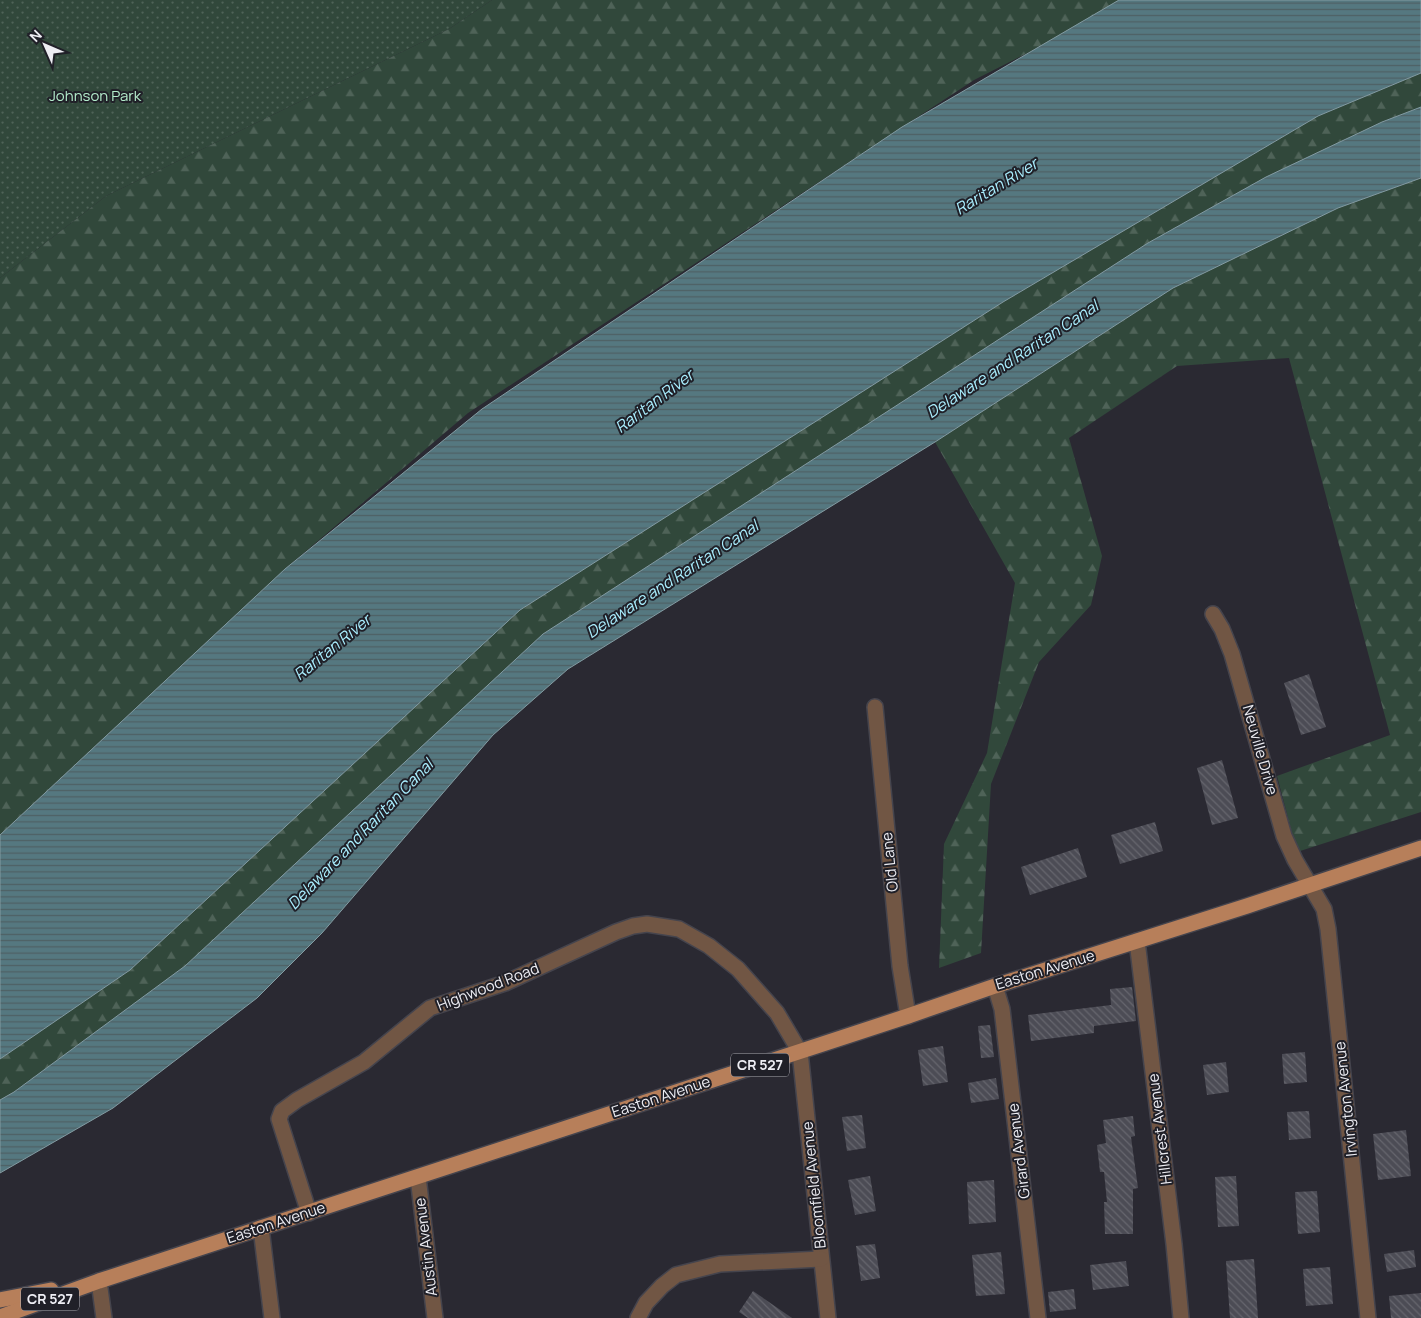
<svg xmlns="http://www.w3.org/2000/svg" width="1421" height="1318" font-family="Manrope,sans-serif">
<defs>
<pattern id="grass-dots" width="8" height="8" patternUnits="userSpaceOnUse" patternTransform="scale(1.25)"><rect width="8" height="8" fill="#31483b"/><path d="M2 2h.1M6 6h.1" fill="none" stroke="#4f6358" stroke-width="1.8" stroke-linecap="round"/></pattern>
<pattern id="forest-firs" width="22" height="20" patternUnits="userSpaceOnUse" patternTransform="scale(1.25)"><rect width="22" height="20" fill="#31483b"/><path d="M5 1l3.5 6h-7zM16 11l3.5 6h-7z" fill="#4f6358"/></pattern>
<pattern id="water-rules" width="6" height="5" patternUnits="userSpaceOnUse" patternTransform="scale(1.25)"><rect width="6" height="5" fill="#557880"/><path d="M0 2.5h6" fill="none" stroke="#4e6064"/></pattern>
<pattern id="building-back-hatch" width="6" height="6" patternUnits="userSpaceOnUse" patternTransform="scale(1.25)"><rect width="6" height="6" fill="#4c4c55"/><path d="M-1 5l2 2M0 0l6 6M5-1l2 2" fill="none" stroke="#66666e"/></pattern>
</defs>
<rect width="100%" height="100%" fill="#2a2932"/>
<!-- grass -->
<path fill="url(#grass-dots)" d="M 0,0 L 492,0 L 449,29 L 106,196 L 0,278 Z"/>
<!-- forest -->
<g fill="url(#forest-firs)">
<path d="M 492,0 L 1133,0 L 974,80 L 468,413 L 285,569 L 0,835 L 0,278 L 106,196 L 449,29 Z"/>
<path d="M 1421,73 L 1421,107 L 1382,122 L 1266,177 L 1148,243 L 543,634 L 185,966 L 14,1092 L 0,1100 L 0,1059 L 130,970 L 520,610 L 1003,302 L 1318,116 Z"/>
<path d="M 1421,178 L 1421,812 L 1297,852 L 1277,776 L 1390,735 L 1289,358 L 1177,366 L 1069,438 L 1102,556 L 1091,605 L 1039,662 L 991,784 L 981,953 L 939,968 L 944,844 L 987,753 L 1015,583 L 935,442 L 1173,288 L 1338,208 Z"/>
</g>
<!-- water -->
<g fill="url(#water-rules)" stroke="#839ba2">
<path d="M 1119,0 L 1421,0 L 1421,73 L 1318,116 L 1003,302 L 520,610 L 130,970 L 0,1059 L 0,835 L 285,569 L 482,409 L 902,127 Z"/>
<path d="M 1421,107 L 1421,178 L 1338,208 L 1173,288 L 935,442 L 568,669 L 493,735 L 322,933 L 257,998 L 113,1108 L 0,1173 L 0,1100 L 14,1092 L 185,966 L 543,634 L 1148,243 L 1266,177 L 1382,122 Z"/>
</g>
<!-- building -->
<g fill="url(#building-back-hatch)">
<path d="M 1309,674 L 1326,727 L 1301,735 L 1284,683 Z"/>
<path d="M 1222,760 L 1238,818 L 1212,825 L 1197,768 Z"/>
<path d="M 1155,822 L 1163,851 L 1120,864 L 1111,835 Z"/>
<path d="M 1078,848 L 1087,877 L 1030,895 L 1021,867 Z"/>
<path d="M 1132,987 L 1136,1021 L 1094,1026 L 1094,1033 L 1031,1041 L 1028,1015 L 1111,1005 L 1110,989 Z"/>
<path d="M 990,1025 L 994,1057 L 981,1058 L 978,1026 Z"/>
<path d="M 943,1046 L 948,1082 L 923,1086 L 918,1050 Z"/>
<path d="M 1305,1052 L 1307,1082 L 1284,1084 L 1282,1054 Z"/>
<path d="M 1226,1062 L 1229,1092 L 1207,1095 L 1203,1065 Z"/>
<path d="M 996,1078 L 999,1099 L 971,1103 L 968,1083 Z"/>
<path d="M 1309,1111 L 1311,1138 L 1289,1140 L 1287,1112 Z"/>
<path d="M 862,1115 L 866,1148 L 847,1151 L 842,1117 Z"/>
<path d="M 1133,1116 L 1135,1136 L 1131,1137 L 1138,1188 L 1133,1189 L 1133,1234 L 1105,1234 L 1104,1202 L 1107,1202 L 1104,1172 L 1100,1172 L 1097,1145 L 1106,1143 L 1103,1120 Z"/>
<path d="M 1406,1130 L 1411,1176 L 1378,1180 L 1373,1134 Z"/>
<path d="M 870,1176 L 876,1211 L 855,1215 L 848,1180 Z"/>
<path d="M 1236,1176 L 1239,1226 L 1218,1227 L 1215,1177 Z"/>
<path d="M 994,1180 L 996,1222 L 969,1224 L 967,1182 Z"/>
<path d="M 1317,1191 L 1320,1232 L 1298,1234 L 1295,1192 Z"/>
<path d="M 875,1244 L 880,1278 L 861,1281 L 856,1246 Z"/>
<path d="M 1414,1250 L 1416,1267 L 1387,1272 L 1384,1254 Z"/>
<path d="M 1001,1252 L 1005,1294 L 976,1296 L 972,1255 Z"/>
<path d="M 1254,1259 L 1258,1318 L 1230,1318 L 1226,1261 Z"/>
<path d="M 1126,1261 L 1129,1286 L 1093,1290 L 1090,1265 Z"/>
<path d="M 1330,1267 L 1333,1304 L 1306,1306 L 1303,1269 Z"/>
<path d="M 1074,1289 L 1076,1309 L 1050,1312 L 1048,1292 Z"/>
<path d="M 753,1291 L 792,1318 L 748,1318 L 739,1312 Z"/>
<path d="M 1421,1293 L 1421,1318 L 1391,1318 L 1389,1296 Z"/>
</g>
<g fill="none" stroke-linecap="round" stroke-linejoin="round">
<!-- minor casing -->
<g stroke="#45444d" stroke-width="18">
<g id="minor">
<path d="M 1213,614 L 1222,629 L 1232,654 L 1284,836 L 1295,860 L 1324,909 L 1328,929 L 1368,1318"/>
<path d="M 875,707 L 900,966 L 908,1016"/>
<path d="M 1137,941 L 1174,1244 L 1181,1318"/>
<path d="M 995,986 L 1002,1009 L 1038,1318"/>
<path d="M 418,1177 L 435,1318"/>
<path d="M 309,1213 L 279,1119 L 282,1111 L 297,1100 L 364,1062 L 430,1008 L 505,983 L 616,932 L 633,926 L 647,924 L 679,929 L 709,946 L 738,969 L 777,1013 L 800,1052 L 828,1318"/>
<path d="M 261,1228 L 272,1318"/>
<path d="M 99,1281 L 104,1318"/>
<path d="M 638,1318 L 646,1303 L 662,1286 L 676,1275 L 720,1264 L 821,1259"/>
</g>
</g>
<!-- primary casing -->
<g stroke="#45444d" stroke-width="18">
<g id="primary">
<path d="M 0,1300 L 51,1290"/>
<path d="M 0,1317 L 99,1281 L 908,1016 L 995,986 L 1247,906 L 1421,848"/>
</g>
</g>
<!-- minor -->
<use href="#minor" stroke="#715644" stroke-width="15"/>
<!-- primary -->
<use href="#primary" stroke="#b77f5a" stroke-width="15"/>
</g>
<g text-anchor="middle" stroke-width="4" stroke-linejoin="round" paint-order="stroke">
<!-- shield labels -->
<g fill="#202028" stroke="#b0b0b6" stroke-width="1">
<rect x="731" y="1053.5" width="58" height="23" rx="4"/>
<rect x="21" y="1287.5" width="58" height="23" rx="4"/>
</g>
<g font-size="14" font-weight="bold" fill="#ededf3">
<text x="760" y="1070">CR 527</text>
<text x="50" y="1304">CR 527</text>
</g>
<!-- park labels -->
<g font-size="15" fill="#b3ebcb" stroke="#202028">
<text x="95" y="101">Johnson Park</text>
</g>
<!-- street labels -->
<g font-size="15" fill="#ededf3" stroke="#202028">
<text transform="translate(1260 750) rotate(74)" y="5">Neuville Drive</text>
<text transform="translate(890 862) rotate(-96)" y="5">Old Lane</text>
<text transform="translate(1045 970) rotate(-17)" y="5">Easton Avenue</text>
<text transform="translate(488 987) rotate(-21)" y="5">Highwood Road</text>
<text transform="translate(661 1097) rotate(-18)" y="5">Easton Avenue</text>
<text transform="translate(1346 1099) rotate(-96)" y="5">Irvington Avenue</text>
<text transform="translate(1160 1129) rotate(-97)" y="5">Hillcrest Avenue</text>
<text transform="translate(1019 1151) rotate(-97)" y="5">Girard Avenue</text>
<text transform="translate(814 1185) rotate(-96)" y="5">Bloomfield Avenue</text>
<text transform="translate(276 1223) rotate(-18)" y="5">Easton Avenue</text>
<text transform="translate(426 1247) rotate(-97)" y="5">Austin Avenue</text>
</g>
<!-- water labels -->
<g font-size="16" font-style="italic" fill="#aaefff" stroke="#202028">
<text transform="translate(996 186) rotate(-31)" y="6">Raritan River</text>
<text transform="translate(1012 359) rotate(-33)" y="6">Delaware and Raritan Canal</text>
<text transform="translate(654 401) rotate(-37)" y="6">Raritan River</text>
<text transform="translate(672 579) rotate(-33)" y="6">Delaware and Raritan Canal</text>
<text transform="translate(332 647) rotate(-39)" y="6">Raritan River</text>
<text transform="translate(360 834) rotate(-46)" y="6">Delaware and Raritan Canal</text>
</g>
</g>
<!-- north arrow -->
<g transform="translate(45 45) rotate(315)" stroke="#202028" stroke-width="4" paint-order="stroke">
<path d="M0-4L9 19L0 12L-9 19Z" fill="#ededf3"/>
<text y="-8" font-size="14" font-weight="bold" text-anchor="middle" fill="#ededf3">N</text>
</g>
</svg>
